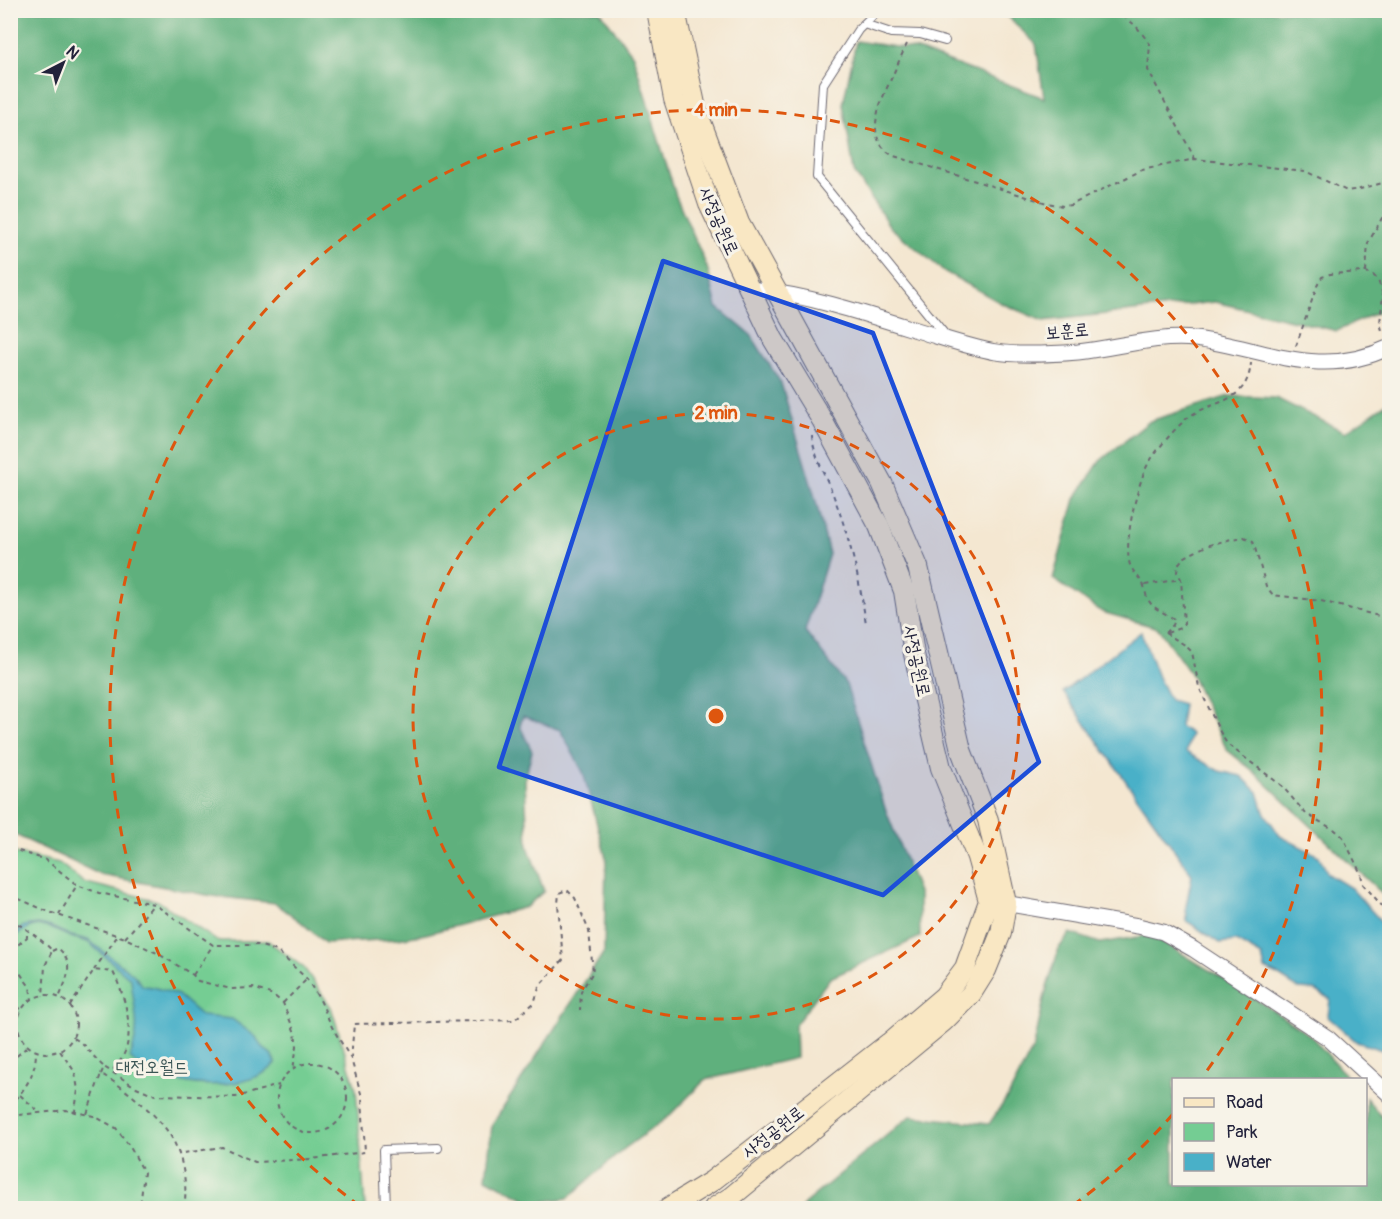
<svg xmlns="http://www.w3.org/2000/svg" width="1400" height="1219" font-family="Pangolin,'Poor Story',sans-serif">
<rect width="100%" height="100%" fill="#f7f3e8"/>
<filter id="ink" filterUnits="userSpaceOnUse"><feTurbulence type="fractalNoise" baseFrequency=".0167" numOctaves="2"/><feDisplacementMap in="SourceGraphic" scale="12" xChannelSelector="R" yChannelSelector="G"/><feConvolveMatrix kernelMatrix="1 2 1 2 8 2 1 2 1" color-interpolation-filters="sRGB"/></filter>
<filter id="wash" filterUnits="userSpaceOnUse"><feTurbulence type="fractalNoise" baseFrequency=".008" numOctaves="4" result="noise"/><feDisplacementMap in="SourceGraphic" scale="24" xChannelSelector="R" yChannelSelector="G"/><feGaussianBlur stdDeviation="1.35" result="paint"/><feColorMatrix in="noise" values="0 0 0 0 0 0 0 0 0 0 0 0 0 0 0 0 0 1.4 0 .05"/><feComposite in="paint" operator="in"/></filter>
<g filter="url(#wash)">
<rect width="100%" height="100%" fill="#f4e7d1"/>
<!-- green -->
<path fill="#74cd93" stroke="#4b7867" stroke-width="1.5" d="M 11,852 L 59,863 L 83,882 L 158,901 L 217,941 L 268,941 L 304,968 L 331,1007 L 356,1089 L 365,1208 L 11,1208 Z"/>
<!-- forest -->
<g fill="#5fb07d" stroke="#40695c" stroke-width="1.5">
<path d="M 11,10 L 600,11 L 633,55 L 676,196 L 707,267 L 717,307 L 751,335 L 781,383 L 814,494 L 829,554 L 805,631 L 846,684 L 885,808 L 919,895 L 920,937 L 830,978 L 795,1025 L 796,1058 L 705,1080 L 668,1117 L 624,1149 L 568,1198 L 533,1203 L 486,1178 L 492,1125 L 604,952 L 606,858 L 583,772 L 560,730 L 523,716 L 520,726 L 532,751 L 525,780 L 528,846 L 544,891 L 526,907 L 426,934 L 398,939 L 325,943 L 301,922 L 275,903 L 212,896 L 101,875 L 11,833 Z"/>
<path d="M 1002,11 L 1389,11 L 1389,307 L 1337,331 L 1215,302 L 1043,321 L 1001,303 L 945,272 L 890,227 L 854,172 L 843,104 L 856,41 L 918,50 L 1044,98 L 1036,44 Z"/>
<path d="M 1229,396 L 1276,398 L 1345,432 L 1389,402 L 1389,900 L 1252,770 L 1227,750 L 1190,673 L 1158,628 L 1102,612 L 1053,579 L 1075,499 L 1100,461 L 1150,421 Z"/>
<path d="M 1070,933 L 1100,943 L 1151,935 L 1244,991 L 1311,1036 L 1349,1079 L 1174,1080 L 1174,1184 L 1366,1184 L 1366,1098 L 1389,1125 L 1389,1208 L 802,1208 L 804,1204 L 910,1116 L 989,1124 L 1009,1095 L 1034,1046 L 1045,994 L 1059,948 Z"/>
</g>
<!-- water -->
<g fill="#49b0c8" stroke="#366982" stroke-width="1.5">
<path d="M 1141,632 L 1158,677 L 1170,700 L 1183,704 L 1180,726 L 1191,734 L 1186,752 L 1219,771 L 1241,776 L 1258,792 L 1264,812 L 1280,836 L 1319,856 L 1328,874 L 1351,888 L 1389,930 L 1389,1049 L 1385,1051 L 1357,1042 L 1328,1017 L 1330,999 L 1315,990 L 1299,989 L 1279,976 L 1265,969 L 1262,956 L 1236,941 L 1219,943 L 1187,921 L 1186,906 L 1192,875 L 1063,692 Z"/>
<path d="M 38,924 L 51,927 L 71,936 L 88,940 L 133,974 L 143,986 L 153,987 L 178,995 L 202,1016 L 232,1019 L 256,1037 L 261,1046 L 272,1055 L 276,1063 C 258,1085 210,1088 183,1082 C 167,1079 151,1069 135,1063 L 130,1058 C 142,1023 134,1013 131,979 L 88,942 L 71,937 L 50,928 L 38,925 L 30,927 L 15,936 L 11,936 L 24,926 Z"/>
</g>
</g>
<g filter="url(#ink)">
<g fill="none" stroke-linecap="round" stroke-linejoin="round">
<!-- service casing -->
<g stroke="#6c6770" stroke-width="10">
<g id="service">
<path d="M 878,10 L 858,30 L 823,84 L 817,177 L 946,336"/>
<path d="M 864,24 L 891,33 L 920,34 L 945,41"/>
<path d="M 386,1208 L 384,1150 L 438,1148"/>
</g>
</g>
<!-- minor casing -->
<g stroke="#6c6770" stroke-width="17">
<g id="minor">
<path d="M 750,289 C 810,295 869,315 926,333 C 949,340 973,348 996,352 C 1022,356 1052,354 1078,352 C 1117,348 1155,335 1195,339 C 1265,348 1319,381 1390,347"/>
<path d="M 998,902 L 1138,926 L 1163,932 L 1193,949 L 1328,1038 L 1390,1095"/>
</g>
</g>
<!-- secondary casing -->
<g stroke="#6c6770" stroke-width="22">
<g id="secondary">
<path d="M 657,10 L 674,99 L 709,204 L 773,339 L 822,420 L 879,526 L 904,591 L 914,654 L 941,768 L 977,857 L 989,901 L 965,968 L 944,996 L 889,1043 L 712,1181 L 668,1208"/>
<path d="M 675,10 L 696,109 L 739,223 L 882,483 L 918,567 L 961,750 L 988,820 L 1006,903 L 1001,933 L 986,970 L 971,994 L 944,1021 L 731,1197 L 714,1208"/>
</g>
</g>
<!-- path -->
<g stroke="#6c6770" stroke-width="2" stroke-dasharray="4.5 4.5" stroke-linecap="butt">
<path d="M 1116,10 L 1136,26 L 1150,44 L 1148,70 L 1195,159"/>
<path d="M 907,44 C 901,56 896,68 891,79 C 880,103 862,139 894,156 L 1047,203 L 1063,206 L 1071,205 L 1142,170 L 1195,159 L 1305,171 L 1347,191 L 1360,189 L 1390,181"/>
<path d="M 1366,272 L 1368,243 L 1390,204"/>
<path d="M 1296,346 L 1317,286 L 1322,277 L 1330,274 L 1366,272 L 1373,275 L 1378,280 L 1383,295 L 1380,323 L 1383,334"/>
<path d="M 812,436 C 814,457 827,478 834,497 C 850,539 860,581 866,624"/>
<path d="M 1145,585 L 1180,579"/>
<path d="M 1165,633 L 1185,645 L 1192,652 L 1199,687 L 1219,730 L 1227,744 L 1282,786 L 1306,814 L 1335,830 L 1343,837 L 1361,874 L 1363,884 L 1390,915"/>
<path d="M 1165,633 L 1173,625 L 1175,620 C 1167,613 1154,610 1149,601 C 1145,596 1146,589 1143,584 C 1139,577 1133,572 1130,565 C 1123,543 1137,486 1147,466 C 1156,450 1172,432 1185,420 C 1209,399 1247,407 1251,363"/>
<path d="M 1167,633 L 1180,628 L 1184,624 L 1181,579 L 1177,572 L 1178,565 L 1183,558 L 1206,546 L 1231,539 L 1244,537 L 1253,541 L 1266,586 L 1273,595 L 1321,601 L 1390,619"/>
<path d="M 10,848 L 46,860 L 77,885 L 99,893 L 154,904 L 213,945 L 258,945 L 277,951 L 307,979 L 321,1002 L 332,1027 L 351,1059 L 362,1097 L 365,1152 L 311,1159 L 255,1162 L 222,1147 L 178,1154"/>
<path d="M 10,895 L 49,912 L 125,938 L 157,953 L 193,975 L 198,981 L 231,989 L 253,988 L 273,995 L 283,1003 L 295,1033 L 297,1046 L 293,1069"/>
<path d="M 59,915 L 77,885"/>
<path d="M 10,920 C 18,922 49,945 52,951 L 45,966 L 43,996"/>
<path d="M 125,938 L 154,904"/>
<path d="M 10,948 L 19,944 L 27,937 L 27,931"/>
<path d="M 52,951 L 58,948 C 76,964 66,980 59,998"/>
<path d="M 10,959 L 30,987 L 32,1000"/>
<path d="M 94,970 L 118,935"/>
<path d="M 193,975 L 213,945"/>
<circle cx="47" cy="1024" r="29"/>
<path d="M 10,1001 L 22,1010"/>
<path d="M 283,1003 L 307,979"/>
<path d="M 70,1006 L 94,970 L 113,972 C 124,994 136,1031 123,1056 C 121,1061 116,1066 112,1071"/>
<path d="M 10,1014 L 18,1019"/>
<path d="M 74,1038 C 86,1045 93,1057 104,1067"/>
<path d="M 10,1040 L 20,1033"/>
<path d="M 60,1051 L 75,1072 L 78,1090 L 75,1111"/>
<path d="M 351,1059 L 354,1024 L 514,1020 L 534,1003 L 540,985 L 563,960 L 558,904 L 559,893 L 567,890 L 575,898 L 589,931 L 593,972 L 581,991 L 580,1010"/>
<path d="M 10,1062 L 28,1046"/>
<circle cx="312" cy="1098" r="35"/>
<path d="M 101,1074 L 104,1067 L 134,1086 L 155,1095 L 236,1097 L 279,1085"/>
<path d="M 20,1095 L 40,1113"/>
<path d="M 10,1107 C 25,1088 36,1075 36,1051"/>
<path d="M 87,1114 L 101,1074 C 123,1086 162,1118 173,1140 C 183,1159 188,1187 184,1208"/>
<path d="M 10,1116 L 66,1110 L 94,1116 L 116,1128 L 130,1147 L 144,1172 L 140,1208"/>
</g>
<!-- service -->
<use href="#service" stroke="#fff" stroke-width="8"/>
<!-- minor -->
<use href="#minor" stroke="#fff" stroke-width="15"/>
<!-- secondary -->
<use href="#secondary" stroke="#f9e7c3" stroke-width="20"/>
</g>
</g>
<!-- marked area -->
<path fill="#1d4ed8" fill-opacity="0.2" stroke="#1d4ed8" stroke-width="4.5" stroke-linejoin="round" d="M 663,261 L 873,333 L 1039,762 L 883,895 L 499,767 Z"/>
<!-- distance rings -->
<g fill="none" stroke="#de560e" stroke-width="3" stroke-dasharray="10 8">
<circle cx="716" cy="716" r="303"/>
<path d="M1173 1114A606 606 0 0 1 1072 1206M360 1206A606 606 0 1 1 1203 1076"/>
</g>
<g text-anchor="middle" stroke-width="6" stroke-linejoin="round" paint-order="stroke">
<!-- street labels -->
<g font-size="18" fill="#22223b" stroke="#f7f3e8">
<text transform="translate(719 221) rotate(66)" y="6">사정공원로</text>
<text transform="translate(1067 331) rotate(-5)" y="6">보훈로</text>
<text transform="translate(917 661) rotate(78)" y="6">사정공원로</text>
<text transform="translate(773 1132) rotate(-38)" y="6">사정공원로</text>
</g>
<!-- park labels -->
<g font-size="18" fill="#3b5555" stroke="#f7f3e8">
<text x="152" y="1073">대전오월드</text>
</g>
</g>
<circle cx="716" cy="716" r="9" fill="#de560e" stroke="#f7f3e8" stroke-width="3"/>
<g font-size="18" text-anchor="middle" font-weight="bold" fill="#de560e" stroke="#f7f3e8" stroke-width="6" stroke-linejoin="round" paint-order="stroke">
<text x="716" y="116">4 min</text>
<text x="716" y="419">2 min</text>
</g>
<!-- margin -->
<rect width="1400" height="1219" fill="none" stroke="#f7f3e8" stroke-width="36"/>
<!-- legend -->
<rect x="1172" y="1078" width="195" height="108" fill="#f7f3e8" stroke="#a29fa3" stroke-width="1.5"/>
<rect x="1184" y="1098" width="30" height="9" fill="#f9e7c3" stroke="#a29fa3" stroke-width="1.5"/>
<text x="1226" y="1108" font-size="18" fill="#22223b">Road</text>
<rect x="1184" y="1123" width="30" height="18" fill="#74cd93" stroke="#a29fa3" stroke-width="1.5"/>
<text x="1226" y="1138" font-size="18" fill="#22223b">Park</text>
<rect x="1184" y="1153" width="30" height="18" fill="#49b0c8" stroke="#a29fa3" stroke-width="1.5"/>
<text x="1226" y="1168" font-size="18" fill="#22223b">Water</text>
<!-- north arrow -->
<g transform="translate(63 63) rotate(42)" stroke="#f7f3e8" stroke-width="4.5" paint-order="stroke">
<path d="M0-4.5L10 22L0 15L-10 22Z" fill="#22223b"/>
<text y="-9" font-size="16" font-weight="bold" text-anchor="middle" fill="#22223b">N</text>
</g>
</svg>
